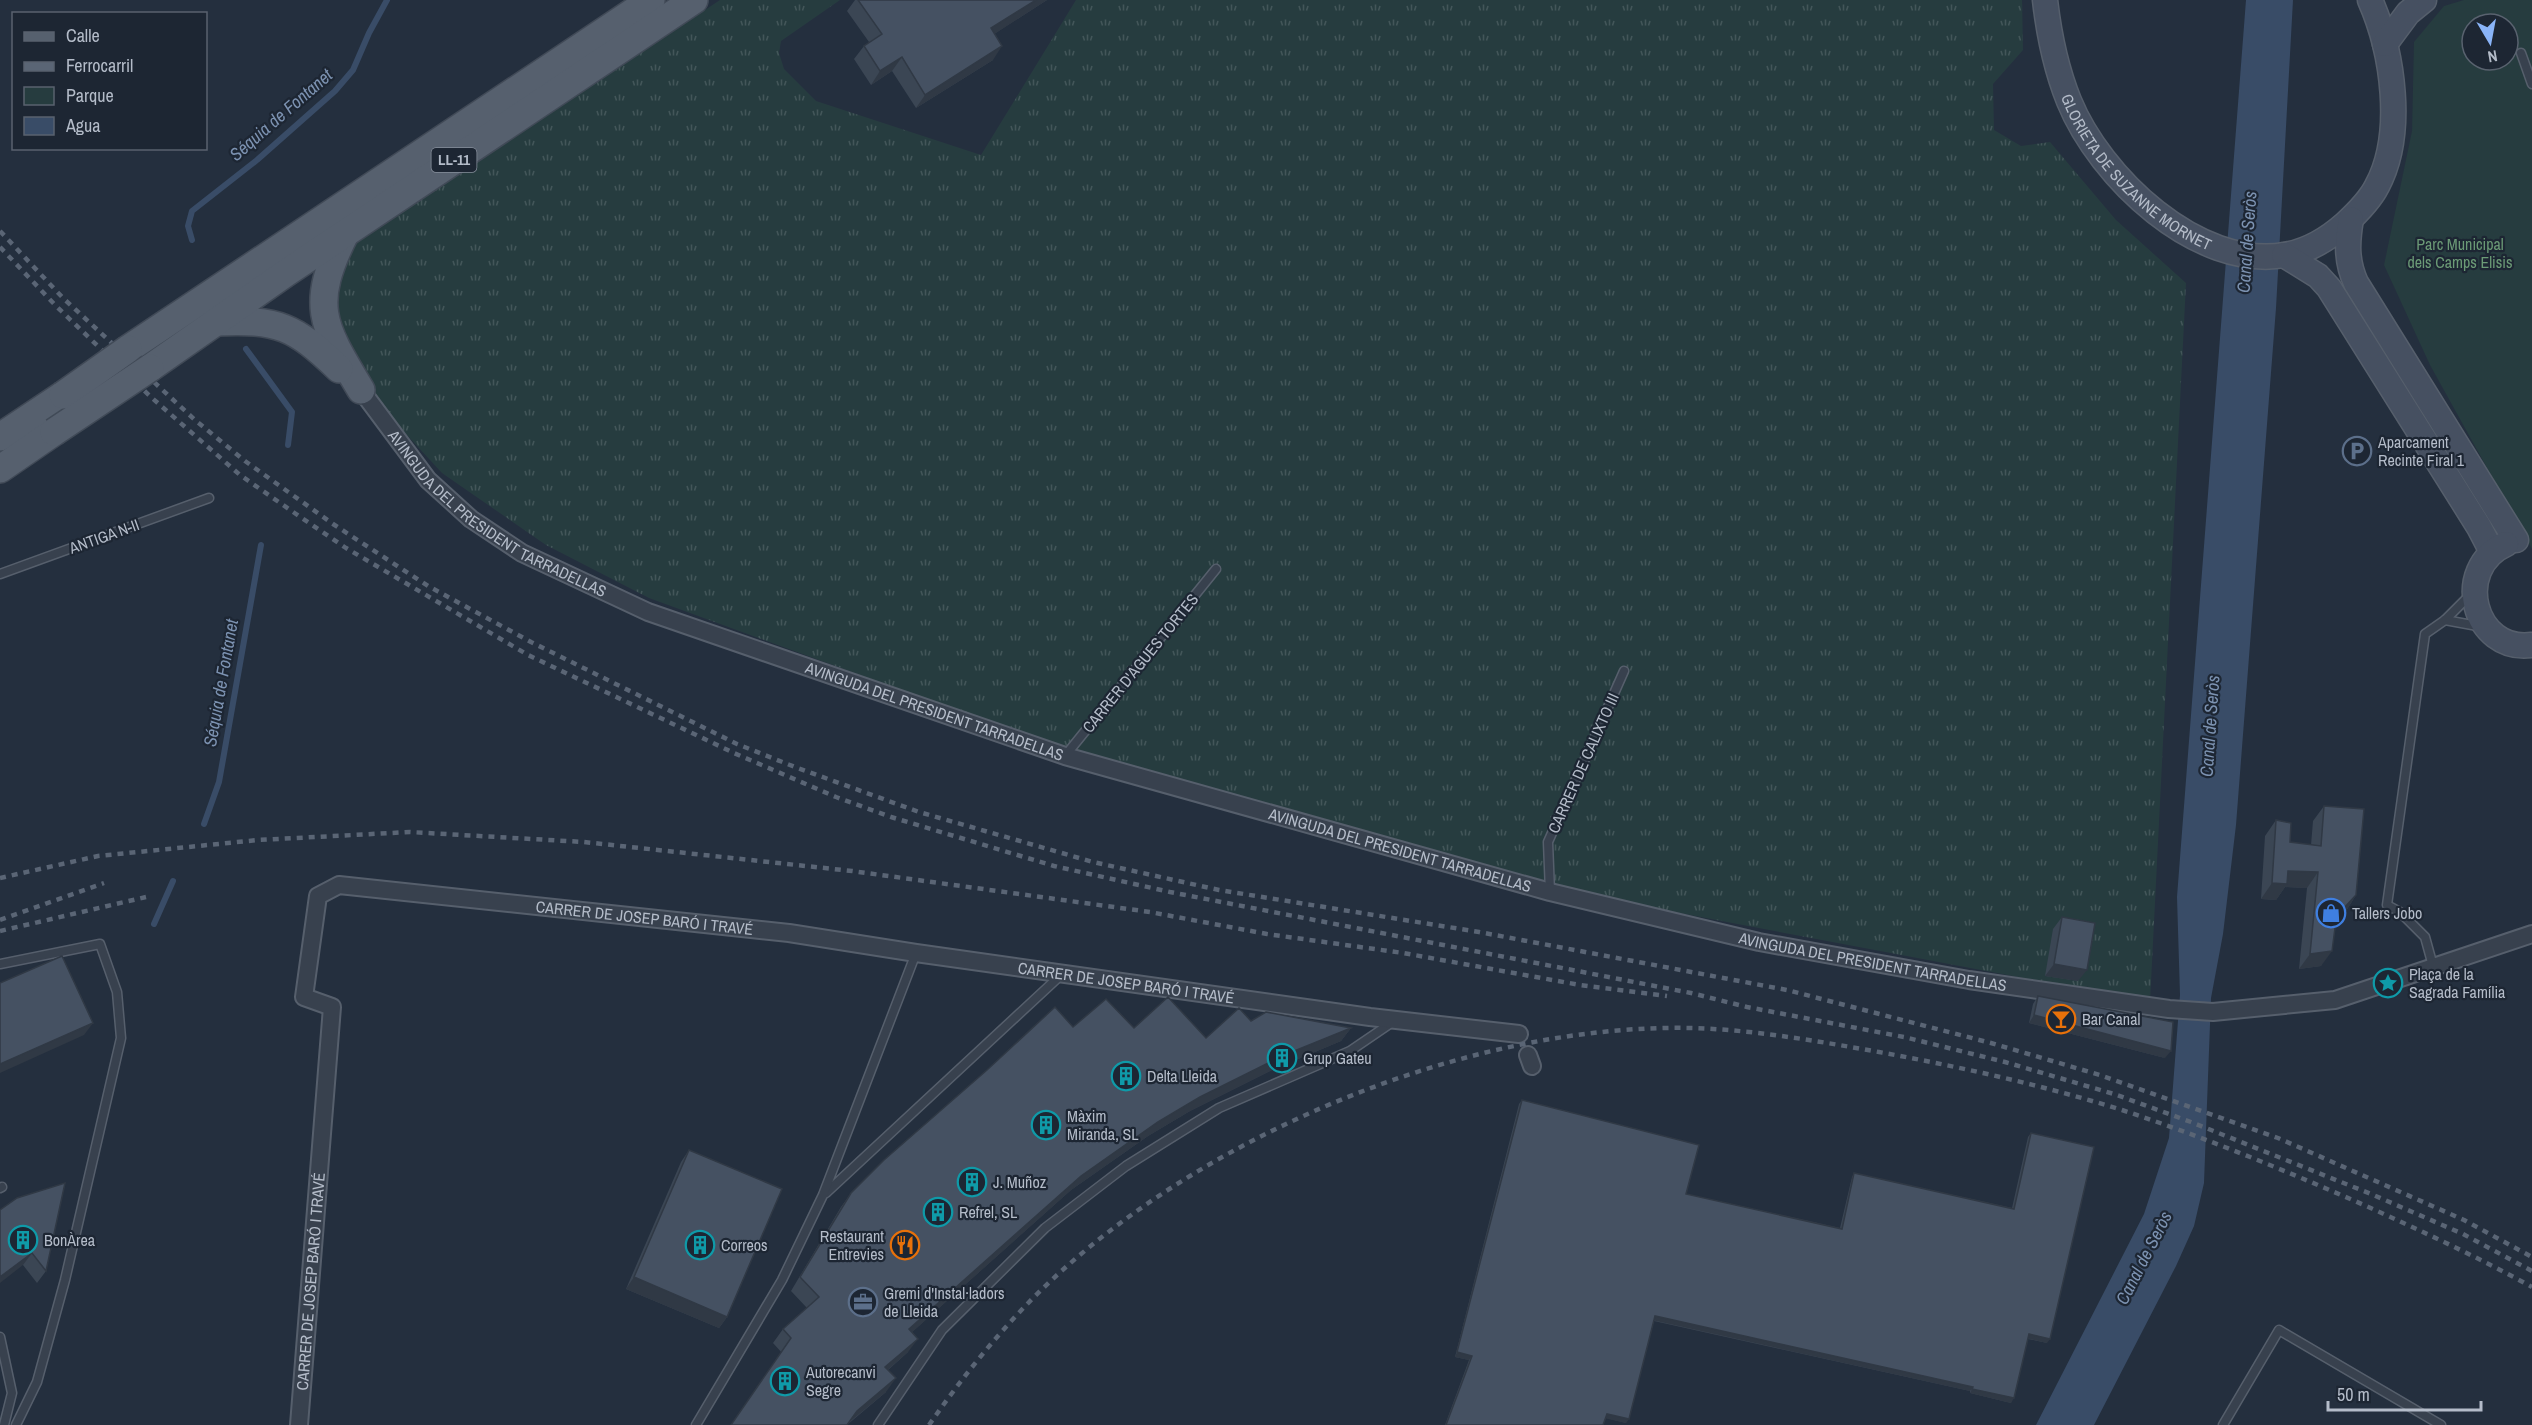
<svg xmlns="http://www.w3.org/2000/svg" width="2532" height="1425" font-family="'Archivo Narrow',sans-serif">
<defs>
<pattern id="grass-tufts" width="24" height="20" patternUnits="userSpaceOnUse" patternTransform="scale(1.5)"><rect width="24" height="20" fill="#263c3f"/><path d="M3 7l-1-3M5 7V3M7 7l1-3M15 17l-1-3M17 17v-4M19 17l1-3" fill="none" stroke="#435659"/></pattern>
</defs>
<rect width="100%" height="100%" fill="#242f3e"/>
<!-- grass -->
<path fill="url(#grass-tufts)" d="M 720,0 L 840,0 L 781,41 L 779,53 L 784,69 L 816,101 L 981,155 L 1076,0 L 2022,0 L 2023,50 L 1993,84 L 1994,130 L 2021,146 L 2050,142 L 2116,220 L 2186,283 L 2150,1002 L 1637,905 L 1498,872 L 1058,747 L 649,598 L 546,545 L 442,473 L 358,382 L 338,342 L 333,276 L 343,257 L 361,239 Z"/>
<!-- green -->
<path fill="#263c3f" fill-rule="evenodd" d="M 2464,0 L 2532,0 L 2532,549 L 2430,365 L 2384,265 L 2412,131 L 2414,42 L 2444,6 ZM 2472,24 L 2508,24 L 2508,60 L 2472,60 Z"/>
<!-- water -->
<path fill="#394c67" d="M 2246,0 L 2293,0 L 2276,308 L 2236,825 L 2223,934 L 2211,998 L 2204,1183 L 2194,1226 L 2176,1266 L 2094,1425 L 2036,1425 L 2144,1214 L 2169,1138 L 2180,995 L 2177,897 Z"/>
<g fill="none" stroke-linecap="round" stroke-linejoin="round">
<!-- stream -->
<g stroke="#394c67" stroke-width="6">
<path d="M 192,240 L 188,226 L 192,211 L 257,160 L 335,91 L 353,70 L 369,33 L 387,0"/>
<path d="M 246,349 L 292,412 L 288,445"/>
<path d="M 204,824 L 219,782 L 261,545"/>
<path d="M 154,924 L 173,881"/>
</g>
<!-- lane casing -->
<g stroke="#565f6c" stroke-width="11">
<g id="lane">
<path d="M 2521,53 L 2532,84"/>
<path d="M 0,574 L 209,498"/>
<path d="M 2445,620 L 2483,627"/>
<path d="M 1065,756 L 1216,569"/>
<path d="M 1550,892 L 1548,842 L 1624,671"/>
<path d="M 0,964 L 100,944 L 117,992 L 121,1038 L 65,1280 L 37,1382 L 16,1425"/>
<path d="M 2433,966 L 2425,937 L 2400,912 L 2387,905 L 2425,634 L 2445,620 L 2472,593"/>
<path d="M 0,1188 L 2,1187"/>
<path d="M 826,1193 L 1062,974"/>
<path d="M 0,1337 L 12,1393 L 4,1425"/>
<path d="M 696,1425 L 782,1280 L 823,1195 L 916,953"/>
<path d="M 878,1425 L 942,1330 L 1045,1228 L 1126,1166 L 1219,1108 L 1350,1051 L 1394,1021"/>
<path d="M 2223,1425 L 2279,1330 L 2441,1425"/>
</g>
</g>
<!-- street casing -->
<g stroke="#565f6c" stroke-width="20">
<g id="street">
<path id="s1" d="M 361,390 L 428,480 L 471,519 L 522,553 L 648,612 L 1065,756 L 1550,892 L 1759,942 L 1969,980 L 2169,1009 L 2213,1012 L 2335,1000 L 2532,934"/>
<path d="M 1528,1055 L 1532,1066"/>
<path id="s2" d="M 299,1425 L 332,1007 L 304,997 L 318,896 L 339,885 L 789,933 L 916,953 L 1370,1017 L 1519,1034"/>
</g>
</g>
<!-- secondary casing -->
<g stroke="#565f6c" stroke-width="27">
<g id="secondary">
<path id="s3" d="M 2045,0 C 2049,35 2056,69 2069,101 C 2100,177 2197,270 2285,255 C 2308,251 2328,239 2345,224 C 2357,213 2370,200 2377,186 C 2405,134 2393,52 2370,0"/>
<path d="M 2385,44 L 2408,13 L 2424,0"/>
<path d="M 2351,219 C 2347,242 2346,261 2356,283 L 2516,540"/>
<path d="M 2284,255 L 2318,276 L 2329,288 L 2479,527 L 2492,552"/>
<path d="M 2506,544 C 2452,568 2473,653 2532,645"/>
</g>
</g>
<!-- primary casing -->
<g stroke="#414a57" stroke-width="30">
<g id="primary">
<path d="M 345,234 C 309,306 322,325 361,390"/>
<path d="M 215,322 C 279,319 294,326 339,369"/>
<path d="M 128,349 L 651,0"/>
<path d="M 150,368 L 286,273 L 694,0"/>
<path d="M 0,437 L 63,395"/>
<path d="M 0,469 L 54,432"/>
</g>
</g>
<!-- lane -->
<use href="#lane" stroke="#38414e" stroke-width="8"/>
<!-- street -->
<use href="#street" stroke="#38414e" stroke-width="16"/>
<!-- secondary -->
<use href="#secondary" stroke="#465061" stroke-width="24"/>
<!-- primary -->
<use href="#primary" stroke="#56606e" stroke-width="27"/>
<!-- rail -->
<g stroke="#5a6575" stroke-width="4.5" stroke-dasharray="6 6" stroke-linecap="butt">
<path d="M 0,231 L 63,298 L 195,420 L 245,461 L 333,524 L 428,586 L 531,642 L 737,744 L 795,767 L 919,812 L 1093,862 L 1219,890 L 1479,932 L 1787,990 L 1991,1043 L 2100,1075 L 2278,1138 L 2464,1220 L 2532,1257"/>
<path d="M 0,247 L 56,306 L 152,398 L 240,475 L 296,514 L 346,548 L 528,655 L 734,753 L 836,797 L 891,817 L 1054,866 L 1170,892 L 1691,993 L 1747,1007 L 1904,1037 L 2005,1062 L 2114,1094 L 2191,1122 L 2371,1194 L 2463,1234 L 2532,1271"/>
<path d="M 0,878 L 98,856 L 258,840 L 410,832 L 584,842 L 852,871 L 1150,912 L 1267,934 L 1403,953 L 1580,985 L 1667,996"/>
<path d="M 0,920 L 104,883"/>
<path d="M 0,931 L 146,897"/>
<path d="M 929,1425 C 966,1372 1008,1320 1056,1276 C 1216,1129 1475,1023 1693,1028 C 1755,1030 1817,1041 1879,1052 C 1961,1067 2042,1085 2122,1110 C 2201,1136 2279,1168 2355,1201 C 2415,1228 2474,1255 2532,1287"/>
</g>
<!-- primary-bridge casing -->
<g stroke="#414a57" stroke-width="30" stroke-linecap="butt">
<g id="primary-bridge">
<path d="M 63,395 L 128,349"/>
<path d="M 54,432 L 150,368"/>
</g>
</g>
<!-- primary-bridge -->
<use href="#primary-bridge" stroke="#56606e" stroke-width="27"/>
</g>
<!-- wall -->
<g fill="#3b4654">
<path d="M 855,0 L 1047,0 L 994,34 L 993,60 L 916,108 L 892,71 L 871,85 L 854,59 L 864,46 L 869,42 L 847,11 Z"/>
<path d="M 2324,806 L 2356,895 L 2346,911 L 2340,916 L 2335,928 L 2321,966 L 2299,969 L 2307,888 L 2285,887 L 2276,900 L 2261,899 L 2265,836 L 2276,820 L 2290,842 L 2311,845 L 2313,821 Z"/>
<path d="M 2062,917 L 2078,981 L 2045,976 L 2053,929 Z"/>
<path d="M 2038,996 L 2165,1058 L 2029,1023 L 2033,1004 Z"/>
<path d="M 1251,1021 L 1351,1028 L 1341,1041 L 1272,1070 L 1190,1111 L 1148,1136 L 1071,1190 L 912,1332 L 908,1352 L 888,1370 L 886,1392 L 847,1425 L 773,1343 L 783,1329 L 807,1308 L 791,1291 L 841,1207 L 851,1193 L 1073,1027 L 1134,1028 L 1206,1038 Z"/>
<path d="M 1522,1100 L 1686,1194 L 1840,1228 L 1852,1177 L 1854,1173 L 2012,1208 L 2028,1137 L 2031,1133 L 2047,1343 L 2028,1339 L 2011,1403 L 1970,1393 L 1970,1391 L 1654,1321 L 1626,1423 L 1606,1418 L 1603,1425 L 1445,1425 L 1469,1360 L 1455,1357 L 1519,1104 Z"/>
<path d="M 689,1150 L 727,1317 L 719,1328 L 626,1289 L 681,1162 Z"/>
<path d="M 17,1198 L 46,1271 L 37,1283 L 23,1265 Z"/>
</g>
<!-- shaded-wall -->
<g fill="#303945">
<path d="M 1036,0 L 1047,0 L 982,42 L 991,28 Z"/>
<path d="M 1002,46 L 993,60 L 916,108 L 925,95 Z"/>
<path d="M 902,57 L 892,71 L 871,85 L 880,71 Z"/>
<path d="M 2288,871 L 2318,872 L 2307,888 L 2285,887 L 2276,900 L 2261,899 L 2272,883 Z"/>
<path d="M 2356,895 L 2346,911 L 2333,923 L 2344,908 Z"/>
<path d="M 2332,951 L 2321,966 L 2299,969 L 2310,954 Z"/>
<path d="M 2054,964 L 2087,970 L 2078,981 L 2045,976 Z"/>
<path d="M 2034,1015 L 2171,1051 L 2165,1058 L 2029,1023 Z"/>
<path d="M 93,1023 L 84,1035 L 0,1073 L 0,1064 Z"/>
<path d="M 1351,1028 L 1341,1041 L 1272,1070 L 1190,1111 L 1148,1136 L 1071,1190 L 900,1343 L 909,1329 L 1081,1176 L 1158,1122 L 1200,1097 L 1282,1056 Z"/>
<path d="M 32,1253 L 23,1265 L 0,1283 L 0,1277 Z"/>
<path d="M 634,1277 L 727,1317 L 719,1328 L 626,1289 Z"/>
<path d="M 1655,1316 L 1973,1387 L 1970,1391 L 1652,1320 Z"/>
<path d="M 2029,1334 L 2050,1339 L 2047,1343 L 2026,1338 Z"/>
<path d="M 918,1339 L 908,1352 L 875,1381 L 885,1367 Z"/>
<path d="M 1457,1352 L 1472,1356 L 1469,1360 L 1455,1357 Z"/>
<path d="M 896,1378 L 886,1392 L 847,1424 L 857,1411 Z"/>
<path d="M 1972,1389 L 2014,1398 L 2011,1403 L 1970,1393 Z"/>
<path d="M 1607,1414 L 1629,1419 L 1626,1423 L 1604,1418 Z"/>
</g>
<!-- building -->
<g fill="#455162" stroke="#303945" stroke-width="1.5">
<path d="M 858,0 L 1036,0 L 991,28 L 1002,46 L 925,95 L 902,57 L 880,71 L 864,46 L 882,34 Z"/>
<path d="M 2324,806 L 2364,809 L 2356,895 L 2344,908 L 2335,928 L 2332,951 L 2310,954 L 2318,872 L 2288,871 L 2287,884 L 2272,883 L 2276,820 L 2291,823 L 2290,842 L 2321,846 Z"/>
<path d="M 2062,917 L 2095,923 L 2087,970 L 2054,964 Z"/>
<path d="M 62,956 L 93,1023 L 0,1064 L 0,983 Z"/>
<path d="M 2038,996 L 2173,1022 L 2171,1051 L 2034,1015 Z"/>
<path d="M 1168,997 L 1206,1038 L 1239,1008 L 1251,1021 L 1266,1012 L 1351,1028 L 1282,1056 L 1200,1097 L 1158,1122 L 1081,1176 L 909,1329 L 918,1339 L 885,1367 L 896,1378 L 857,1411 L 847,1425 L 731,1425 L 791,1338 L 783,1329 L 819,1297 L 800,1277 L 851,1193 L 884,1160 L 987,1070 L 1055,1007 L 1073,1027 L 1106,999 L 1134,1028 Z"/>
<path d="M 1522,1100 L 1699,1145 L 1686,1194 L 1842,1229 L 1854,1173 L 2014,1209 L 2031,1133 L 2094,1147 L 2050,1339 L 2029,1334 L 2014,1398 L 1972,1389 L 1973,1387 L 1655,1316 L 1629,1419 L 1607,1414 L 1603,1425 L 1446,1425 L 1472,1356 L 1457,1352 Z"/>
<path d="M 689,1150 L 782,1189 L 727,1317 L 634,1277 Z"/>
<path d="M 65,1183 L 46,1271 L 32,1253 L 0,1277 L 0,1210 L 17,1198 Z"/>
</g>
<!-- icons -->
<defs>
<g id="parking-ring" transform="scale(1.5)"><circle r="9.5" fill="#1d2633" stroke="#5c6f8a" stroke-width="1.5"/><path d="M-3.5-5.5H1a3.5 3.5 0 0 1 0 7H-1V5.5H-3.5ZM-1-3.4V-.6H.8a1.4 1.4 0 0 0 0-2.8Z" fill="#5c6f8a"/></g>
<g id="shop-ring" transform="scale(1.5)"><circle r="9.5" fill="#1d2633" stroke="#3f7fe0" stroke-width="1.5"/><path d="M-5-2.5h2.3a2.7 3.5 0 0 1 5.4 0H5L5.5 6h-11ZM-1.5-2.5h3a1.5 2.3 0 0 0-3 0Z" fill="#3f7fe0"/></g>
<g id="sight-ring" transform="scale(1.5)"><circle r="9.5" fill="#1d2633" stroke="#0f9aa8" stroke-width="1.5"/><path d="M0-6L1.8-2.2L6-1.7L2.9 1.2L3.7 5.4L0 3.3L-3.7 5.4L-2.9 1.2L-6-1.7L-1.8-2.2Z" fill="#0f9aa8"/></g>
<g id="bar-ring" transform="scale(1.5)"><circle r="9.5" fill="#1d2633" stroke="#e8710a" stroke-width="1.5"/><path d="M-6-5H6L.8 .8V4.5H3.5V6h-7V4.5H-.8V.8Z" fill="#e8710a"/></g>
<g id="building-ring" transform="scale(1.5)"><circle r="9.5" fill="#1d2633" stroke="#0f9aa8" stroke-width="1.5"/><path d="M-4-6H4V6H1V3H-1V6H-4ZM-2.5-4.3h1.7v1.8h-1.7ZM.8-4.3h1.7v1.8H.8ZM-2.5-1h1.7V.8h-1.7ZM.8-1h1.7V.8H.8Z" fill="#0f9aa8"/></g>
<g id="restaurant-ring" transform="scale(1.5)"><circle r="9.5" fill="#1d2633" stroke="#e8710a" stroke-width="1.5"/><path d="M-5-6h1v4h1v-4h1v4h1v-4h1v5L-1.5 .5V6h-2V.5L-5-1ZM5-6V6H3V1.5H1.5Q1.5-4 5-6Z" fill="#e8710a"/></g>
<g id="office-ring" transform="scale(1.5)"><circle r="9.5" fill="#1d2633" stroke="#5c6f8a" stroke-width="1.5"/><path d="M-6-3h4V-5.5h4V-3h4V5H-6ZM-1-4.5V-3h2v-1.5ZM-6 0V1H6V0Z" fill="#5c6f8a"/></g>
</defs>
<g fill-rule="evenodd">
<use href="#parking-ring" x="2357" y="451"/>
<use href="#shop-ring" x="2331" y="913"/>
<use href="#sight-ring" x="2388" y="983"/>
<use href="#bar-ring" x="2061" y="1019"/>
<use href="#building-ring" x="1282" y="1058"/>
<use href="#building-ring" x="1126" y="1076"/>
<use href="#building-ring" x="1046" y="1125"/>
<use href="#building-ring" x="972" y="1182"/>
<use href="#building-ring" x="938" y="1212"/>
<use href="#building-ring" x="23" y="1240"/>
<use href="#building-ring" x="700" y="1245"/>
<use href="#restaurant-ring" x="905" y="1245"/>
<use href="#office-ring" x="863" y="1302"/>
<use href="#building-ring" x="785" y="1381"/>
</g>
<g text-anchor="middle" stroke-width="4.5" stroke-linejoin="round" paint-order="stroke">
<!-- shield labels -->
<rect fill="#1d2633" stroke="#878f9c" stroke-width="1.5" x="431.5" y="148" width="45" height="24" rx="4.5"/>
<g font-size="15" font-weight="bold" fill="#b4bcc9">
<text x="454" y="165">LL-11</text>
</g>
<!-- street labels -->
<g font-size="16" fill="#b4bcc9" stroke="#1d2633">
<text dy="6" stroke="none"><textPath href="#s3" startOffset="204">GLORIETA DE SUZANNE MORNET</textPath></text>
<text dy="6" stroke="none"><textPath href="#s1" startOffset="188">AVINGUDA DEL PRESIDENT TARRADELLAS</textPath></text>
<text transform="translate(104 536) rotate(-20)" y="6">ANTIGA N-II</text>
<text transform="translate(1140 663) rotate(-51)" y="6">CARRER D'AGUES TORTES</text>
<text dy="6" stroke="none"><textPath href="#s1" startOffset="674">AVINGUDA DEL PRESIDENT TARRADELLAS</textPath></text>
<text transform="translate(1583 763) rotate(-66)" y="6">CARRER DE CALIXTO III</text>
<text dy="6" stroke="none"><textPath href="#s1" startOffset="1160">AVINGUDA DEL PRESIDENT TARRADELLAS</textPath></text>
<text dy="6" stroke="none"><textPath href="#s2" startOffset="882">CARRER DE JOSEP BARÓ I TRAVÉ</textPath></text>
<text dy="6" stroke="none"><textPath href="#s1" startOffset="1646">AVINGUDA DEL PRESIDENT TARRADELLAS</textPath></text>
<text dy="6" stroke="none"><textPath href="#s2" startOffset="1368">CARRER DE JOSEP BARÓ I TRAVÉ</textPath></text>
<text dy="6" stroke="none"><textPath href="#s2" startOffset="144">CARRER DE JOSEP BARÓ I TRAVÉ</textPath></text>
</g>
<!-- park labels -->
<g font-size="16" fill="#6b9a76" stroke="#1d2633">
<text x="2460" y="250">Parc Municipal<tspan x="2460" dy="18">dels Camps Elisis</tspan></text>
</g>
<!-- poi labels -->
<g font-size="16" fill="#b4bcc9" stroke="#1d2633" text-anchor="start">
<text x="2378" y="448">Aparcament<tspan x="2378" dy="18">Recinte Firal 1</tspan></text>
<text x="2352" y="919">Tallers Jobo</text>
<text x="2409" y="980">Plaça de la<tspan x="2409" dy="18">Sagrada Família</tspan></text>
<text x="2082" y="1025">Bar Canal</text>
<text x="1303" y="1064">Grup Gateu</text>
<text x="1147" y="1082">Delta Lleida</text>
<text x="1067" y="1122">Màxim<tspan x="1067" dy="18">Miranda, SL</tspan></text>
<text x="993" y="1188">J. Muñoz</text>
<text x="959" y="1218">Refrel, SL</text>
<text x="884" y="1242" text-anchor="end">Restaurant<tspan x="884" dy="18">Entrevies</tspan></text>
<text x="44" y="1246">BonÀrea</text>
<text x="721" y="1251">Correos</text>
<text x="884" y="1299">Gremi d'Instal·ladors<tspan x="884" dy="18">de Lleida</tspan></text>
<text x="806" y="1378">Autorecanvi<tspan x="806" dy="18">Segre</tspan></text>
</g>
<!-- water labels -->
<g font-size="18" font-style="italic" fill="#7c92b1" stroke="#1d2633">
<text transform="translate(281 115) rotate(-41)" y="6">Séquia de Fontanet</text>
<text transform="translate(2247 242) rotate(-86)" y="6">Canal de Seròs</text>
<text transform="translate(221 683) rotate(-80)" y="6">Séquia de Fontanet</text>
<text transform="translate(2210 726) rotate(-86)" y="6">Canal de Seròs</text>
<text transform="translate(2144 1258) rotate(-63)" y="6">Canal de Seròs</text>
</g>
</g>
<!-- legend -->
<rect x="12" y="12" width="195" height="138" fill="#1d2633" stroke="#59626f" stroke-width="1.5"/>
<rect x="24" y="32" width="30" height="9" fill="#56606e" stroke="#59626f" stroke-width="1.5"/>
<text x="66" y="42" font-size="18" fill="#b4bcc9">Calle</text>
<rect x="24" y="62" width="30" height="9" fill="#5a6575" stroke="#59626f" stroke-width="1.5"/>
<text x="66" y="72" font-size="18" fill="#b4bcc9">Ferrocarril</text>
<rect x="24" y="87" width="30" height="18" fill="#263c3f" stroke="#59626f" stroke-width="1.5"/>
<text x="66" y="102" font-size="18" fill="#b4bcc9">Parque</text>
<rect x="24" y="117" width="30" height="18" fill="#394c67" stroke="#59626f" stroke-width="1.5"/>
<text x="66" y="132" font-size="18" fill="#b4bcc9">Agua</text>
<!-- north arrow -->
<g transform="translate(2490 42) rotate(170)"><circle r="28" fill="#1d2633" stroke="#59626f" stroke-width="1.5"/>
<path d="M0-4.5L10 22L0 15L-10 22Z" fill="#8ab4f8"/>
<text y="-9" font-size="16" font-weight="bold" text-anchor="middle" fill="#b4bcc9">N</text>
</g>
<!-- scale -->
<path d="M2328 1401v9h153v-9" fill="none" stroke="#b4bcc9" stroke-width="3"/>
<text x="2337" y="1401" font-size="18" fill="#b4bcc9" stroke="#1d2633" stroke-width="4.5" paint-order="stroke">50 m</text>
</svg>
